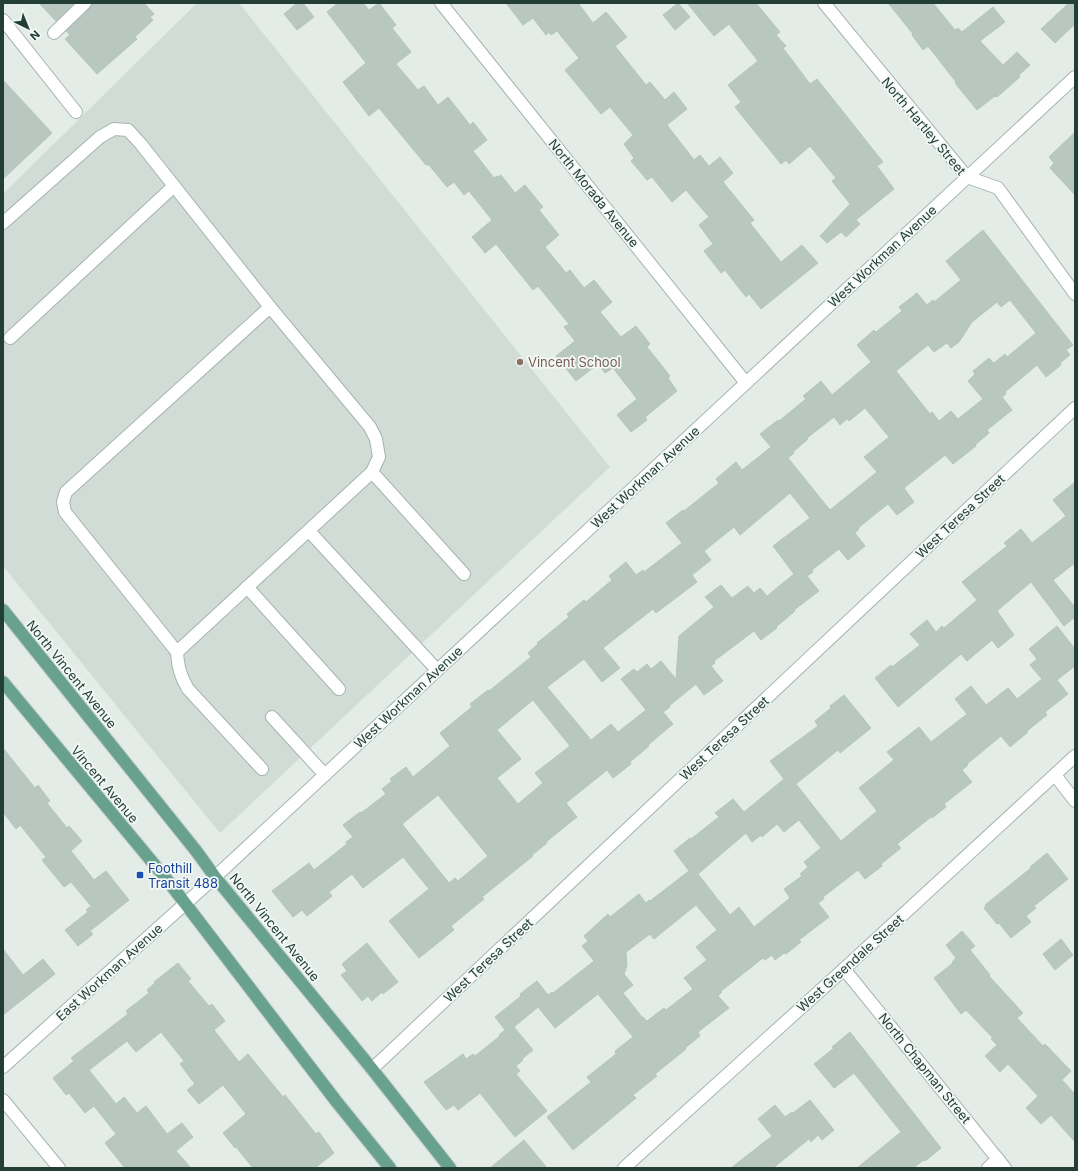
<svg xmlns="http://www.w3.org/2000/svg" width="1078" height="1171" font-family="Inter,sans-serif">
<rect width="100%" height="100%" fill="#e3ece7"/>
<!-- built -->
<path fill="#d1dcd6" d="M 197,3 L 239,3 L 610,467 L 220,833 L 3,566 L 3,194 Z"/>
<!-- building -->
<g fill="#b8c7c0" stroke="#b5c6be" fill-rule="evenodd">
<path d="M 39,3 L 74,3 L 56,21 Z"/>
<path d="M 92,3 L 144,3 L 154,14 L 150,17 L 153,20 L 135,37 L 137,39 L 97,74 L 65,39 L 70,35 L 66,31 L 90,8 Z"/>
<path d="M 297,3 L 303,3 L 314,17 L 297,30 L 284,14 Z"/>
<path d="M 338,3 L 363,3 L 369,10 L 379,3 L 396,25 L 392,28 L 411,52 L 396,64 L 418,90 L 424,86 L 438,105 L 448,97 L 470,125 L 473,122 L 487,140 L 473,151 L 494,178 L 497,176 L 498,177 L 501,175 L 515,193 L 525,185 L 543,207 L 539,210 L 559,235 L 545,247 L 566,273 L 570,270 L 584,288 L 594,280 L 612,302 L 600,312 L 621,337 L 636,326 L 650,344 L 647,347 L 670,376 L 668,378 L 677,391 L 645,417 L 647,420 L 631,432 L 617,415 L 637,399 L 613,368 L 605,373 L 598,364 L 576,381 L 556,356 L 575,341 L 564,327 L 569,324 L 538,286 L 533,290 L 496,244 L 485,253 L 472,237 L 492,220 L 469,191 L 464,195 L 454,182 L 447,187 L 429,165 L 426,165 L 379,108 L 369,116 L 343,82 L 366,63 L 327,12 Z"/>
<path d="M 506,3 L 578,3 L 593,23 L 606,12 L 627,37 L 615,46 L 646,85 L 650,82 L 665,100 L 674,92 L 687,109 L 667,125 L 694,160 L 700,155 L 709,166 L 720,157 L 733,173 L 723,182 L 754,220 L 750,223 L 781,262 L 802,245 L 818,263 L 761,309 L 749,294 L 746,297 L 725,270 L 721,273 L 704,251 L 713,244 L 699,225 L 709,217 L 686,190 L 672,202 L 652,177 L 647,180 L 631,161 L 634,158 L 624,144 L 633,135 L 610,107 L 601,114 L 565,70 L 579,58 L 557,31 L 551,35 L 549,32 L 546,35 L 533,18 L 523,25 Z"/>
<path d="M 678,3 L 690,17 L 675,30 L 663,15 Z"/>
<path d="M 687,3 L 756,3 L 780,32 L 776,35 L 786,46 L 783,48 L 810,84 L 817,79 L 883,162 L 877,166 L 894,189 L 856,220 L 860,224 L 846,237 L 841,232 L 827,243 L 820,236 L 850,204 L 832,181 L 836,178 L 810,146 L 789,164 L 786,160 L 781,164 L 735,107 L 741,102 L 728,85 L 758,61 L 729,24 L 714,36 Z"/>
<path d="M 888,3 L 933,3 L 955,30 L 958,28 L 962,32 L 993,7 L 1005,22 L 980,41 L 1003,65 L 1017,52 L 1030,65 L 1019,75 L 1020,77 L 997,97 L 995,96 L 977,110 L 955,83 L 956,82 L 928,46 L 923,50 L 912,35 L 913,34 Z"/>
<path d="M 1069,3 L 1075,3 L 1075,24 L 1055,43 L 1041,29 Z"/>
<path d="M 3,80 L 52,133 L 3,179 Z"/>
<path d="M 1075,132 L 1075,195 L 1050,168 L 1054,163 L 1049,157 Z"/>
<path d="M 983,230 L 1073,345 L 1066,350 L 1070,355 L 1060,363 L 1061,365 L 1046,377 L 1037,365 L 1005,392 L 1006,394 L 1002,397 L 1012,410 L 987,430 L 989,433 L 975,445 L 976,446 L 953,464 L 945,455 L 904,488 L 914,502 L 897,515 L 888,504 L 858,528 L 859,529 L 855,533 L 865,546 L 848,560 L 839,549 L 812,570 L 813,572 L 807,576 L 819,591 L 794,610 L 795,611 L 776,627 L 777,628 L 761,640 L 754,631 L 714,661 L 715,663 L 711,666 L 723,681 L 704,695 L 696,684 L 669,706 L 670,707 L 663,712 L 673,724 L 648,745 L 649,746 L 630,762 L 631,764 L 613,778 L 607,770 L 566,803 L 577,817 L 546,842 L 547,843 L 532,855 L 533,856 L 482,897 L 484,899 L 451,926 L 454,930 L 419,958 L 389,921 L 429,889 L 403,857 L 363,888 L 352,874 L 329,892 L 332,896 L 307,916 L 302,910 L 293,917 L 272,891 L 309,863 L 314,870 L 347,844 L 346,842 L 353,837 L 343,825 L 360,812 L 361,813 L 386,794 L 382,789 L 392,781 L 390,779 L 406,767 L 413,777 L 450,746 L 440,733 L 472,707 L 470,704 L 488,690 L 489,691 L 531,657 L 528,653 L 538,644 L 537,643 L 569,617 L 567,614 L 584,600 L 586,602 L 612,580 L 609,576 L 626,562 L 636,575 L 643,570 L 644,572 L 682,543 L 666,523 L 683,510 L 684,511 L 719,483 L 716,479 L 736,462 L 742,470 L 771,447 L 760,434 L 778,420 L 779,421 L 806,399 L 803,396 L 821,381 L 832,395 L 871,362 L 857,345 L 874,330 L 876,332 L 902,311 L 899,307 L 917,293 L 927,305 L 933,300 L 934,302 L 961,280 L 946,261 ZM 1010,300 L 1036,333 L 1007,357 L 1005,354 L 994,363 L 989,358 L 973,371 L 975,374 L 968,381 L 983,399 L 958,419 L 951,411 L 939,421 L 932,412 L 930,414 L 896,371 L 928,345 L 934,352 L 947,343 L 951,348 L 959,342 L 972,322 L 997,302 L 1001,307 ZM 865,408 L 889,437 L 864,457 L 877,472 L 830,510 L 788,458 L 794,453 L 793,452 L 808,439 L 807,438 L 834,417 L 840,425 L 847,419 L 849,421 ZM 790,493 L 810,518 L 773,546 L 794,574 L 767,596 L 760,588 L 754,593 L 748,586 L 732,598 L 721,585 L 705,597 L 714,607 L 679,636 L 676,679 L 661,661 L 651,669 L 647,664 L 637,672 L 634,669 L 621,679 L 646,710 L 618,732 L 611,724 L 591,740 L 547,687 L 584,659 L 602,682 L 620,668 L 603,648 L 653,609 L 656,613 L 697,582 L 692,575 L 711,560 L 704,551 L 734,527 L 740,535 ZM 533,700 L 570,746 L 535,773 L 543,783 L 518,804 L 497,778 L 521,759 L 497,730 ZM 438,795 L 488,856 L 458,881 L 455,878 L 449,883 L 402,824 Z"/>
<path d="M 1075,482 L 1075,563 L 1053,580 L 1075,607 L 1075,617 L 1064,626 L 1031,582 L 997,611 L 1014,635 L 998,648 L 992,640 L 967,661 L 961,654 L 898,707 L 875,678 L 891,665 L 892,667 L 920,645 L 910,634 L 927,620 L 936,632 L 942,626 L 944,628 L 977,600 L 962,582 L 1007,546 L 1004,543 L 1021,529 L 1032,543 L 1066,516 L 1053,500 Z"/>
<path d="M 1057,626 L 1075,649 L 1075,666 L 1057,680 L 1068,694 L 1045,712 L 1047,715 L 1027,731 L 1028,732 L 1010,747 L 1001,736 L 967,764 L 968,765 L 962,770 L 972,782 L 944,804 L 946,807 L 932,818 L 931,817 L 897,844 L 901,848 L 881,864 L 882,866 L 865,879 L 858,870 L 823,897 L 824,899 L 818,903 L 829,917 L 799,940 L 801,942 L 786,954 L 784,953 L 775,960 L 772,955 L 765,960 L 763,958 L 721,991 L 722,992 L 718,996 L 729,1008 L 698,1032 L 700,1036 L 685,1048 L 686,1049 L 655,1074 L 657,1076 L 633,1095 L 636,1098 L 573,1150 L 547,1117 L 591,1082 L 587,1077 L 616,1054 L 615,1051 L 633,1037 L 598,994 L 555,1028 L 538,1007 L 514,1027 L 533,1050 L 522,1059 L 523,1060 L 516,1066 L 520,1071 L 516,1074 L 547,1111 L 515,1137 L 480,1093 L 458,1110 L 454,1105 L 446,1110 L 424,1082 L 463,1054 L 466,1059 L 473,1054 L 475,1056 L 500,1036 L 499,1035 L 505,1030 L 495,1017 L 521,996 L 520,994 L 537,981 L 548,995 L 552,992 L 553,993 L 594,961 L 582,946 L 588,941 L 584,936 L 608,914 L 610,917 L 639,894 L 646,903 L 649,900 L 650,901 L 689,871 L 674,851 L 690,838 L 691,839 L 719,817 L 715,813 L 733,799 L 744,812 L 784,779 L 770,761 L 818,726 L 815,721 L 831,708 L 830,706 L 844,695 L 871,728 L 840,753 L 838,750 L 796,784 L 841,841 L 877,811 L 859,788 L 894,760 L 887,752 L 919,727 L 931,742 L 967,714 L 955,699 L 971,686 L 986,705 L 1008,688 L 1017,699 L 1042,679 L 1030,665 L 1037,659 L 1029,649 ZM 799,820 L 821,848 L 804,862 L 808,867 L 800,874 L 802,876 L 784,889 L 790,898 L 754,927 L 739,907 L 730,915 L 698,874 L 746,833 L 752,842 L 761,835 L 762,837 L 777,824 L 784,832 ZM 696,905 L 717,930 L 696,947 L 707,960 L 684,978 L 693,989 L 666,1010 L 664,1008 L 647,1021 L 643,1017 L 642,1017 L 623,993 L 633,985 L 624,974 L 627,966 L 626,952 L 650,934 L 654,939 Z"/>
<path d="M 3,748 L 35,788 L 38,785 L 50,801 L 47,803 L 67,828 L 69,826 L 82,841 L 71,851 L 94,880 L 106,871 L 129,900 L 90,931 L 93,934 L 78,946 L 65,930 L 88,912 L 86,910 L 91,906 L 71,882 L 64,887 L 42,860 L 46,857 L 20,825 L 16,829 L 3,812 Z"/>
<path d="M 1047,853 L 1068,879 L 1034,906 L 1036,908 L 1026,916 L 1031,922 L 1011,938 L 999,923 L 997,924 L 984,908 L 986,907 L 985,905 L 1031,868 L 1030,867 Z"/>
<path d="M 962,931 L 975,946 L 970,950 L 990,975 L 989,976 L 1023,1013 L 1017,1018 L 1043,1046 L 1045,1044 L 1071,1071 L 1062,1080 L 1075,1094 L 1075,1142 L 1051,1115 L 1041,1124 L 1026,1108 L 1038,1096 L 1008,1064 L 1000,1072 L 985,1056 L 997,1045 L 991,1039 L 993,1038 L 966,1010 L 961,1014 L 934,978 L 953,963 L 952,962 L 956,958 L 946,945 Z"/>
<path d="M 1061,939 L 1073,955 L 1055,970 L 1043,954 Z"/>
<path d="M 367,943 L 398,982 L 383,994 L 382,992 L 372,1001 L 368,996 L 362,1001 L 341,975 L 347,971 L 342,964 Z"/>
<path d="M 3,949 L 23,975 L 43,959 L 55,974 L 3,1015 Z"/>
<path d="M 178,963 L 191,979 L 188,981 L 209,1006 L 212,1004 L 225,1021 L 214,1030 L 239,1062 L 248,1054 L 283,1097 L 285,1095 L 316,1134 L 319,1132 L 334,1153 L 315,1168 L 253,1168 L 236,1147 L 235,1148 L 223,1133 L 246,1114 L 223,1085 L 199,1104 L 187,1090 L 195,1084 L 180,1064 L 184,1061 L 161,1032 L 136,1052 L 127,1041 L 89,1070 L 116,1104 L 124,1097 L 137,1113 L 146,1106 L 167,1134 L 182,1123 L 193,1137 L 176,1151 L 191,1168 L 125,1168 L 105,1143 L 116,1134 L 94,1106 L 85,1113 L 69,1093 L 66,1095 L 53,1078 L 74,1061 L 71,1058 L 128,1014 L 126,1011 L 149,993 L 147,990 L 155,983 L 154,982 Z"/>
<path d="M 850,1032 L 941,1148 L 925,1161 L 924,1160 L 913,1168 L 857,1168 L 901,1132 L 854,1073 L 834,1088 L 814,1064 L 834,1048 L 832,1047 Z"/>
<path d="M 810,1100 L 834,1130 L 822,1140 L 818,1135 L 811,1142 L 809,1139 L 773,1168 L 731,1168 L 772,1136 L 758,1119 L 775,1105 L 785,1117 L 792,1112 L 793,1113 Z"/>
<path d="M 524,1140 L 547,1168 L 490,1168 Z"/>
</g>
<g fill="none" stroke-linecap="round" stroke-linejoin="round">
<!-- minor casing -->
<g stroke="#a6b4ae" stroke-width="14">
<g id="minor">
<path d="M 441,3 L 746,383"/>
<path d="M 824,3 L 967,177 L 998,188 L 1075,294"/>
<path d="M 3,20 L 76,112"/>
<path d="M 54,33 L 85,3"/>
<path d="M 3,223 L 100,137 L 114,129 L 128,130 L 140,143 L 270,307 L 370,427 L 376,439 L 379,457 L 372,472 L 177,652"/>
<path d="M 10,338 L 174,186"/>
<path d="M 372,472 L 464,574"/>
<path d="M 309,531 L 437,670"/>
<path d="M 247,587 L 339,689"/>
<path d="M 272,717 L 325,775"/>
<path d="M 262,769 L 188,689 C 180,676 178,666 177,652 L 65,512 L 63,502 L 66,492 L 270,307"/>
<path d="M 1055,775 L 1075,801"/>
<path d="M 844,969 L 1005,1168"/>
<path d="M 3,1067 L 215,877 L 1075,77"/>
<path d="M 372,1069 L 1075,408"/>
<path d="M 3,1100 L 59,1168"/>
<path d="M 624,1168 L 844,969 L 1075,756"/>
<path d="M 988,1168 L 998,1159"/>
</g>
</g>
<!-- major casing -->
<g stroke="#c1c9c6" stroke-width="14">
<g id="major">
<path d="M 3,610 L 197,852 L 215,877 L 372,1069 L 450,1168"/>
<path d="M 3,682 L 168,881 L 336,1101 L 390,1168"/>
</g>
</g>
<!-- minor -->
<use href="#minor" stroke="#fff" stroke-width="12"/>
<!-- major -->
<use href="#major" stroke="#68a28e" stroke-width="12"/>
</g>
<!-- markers -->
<circle fill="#8d6e63" stroke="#f3f9f6" stroke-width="1.5" cx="520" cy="362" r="4"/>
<rect fill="#1a4fb4" stroke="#f3f9f6" stroke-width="1.5" x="136" y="871" width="8" height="8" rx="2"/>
<g text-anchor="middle" stroke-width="3.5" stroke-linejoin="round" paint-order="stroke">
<!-- street labels -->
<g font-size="13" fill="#233e34" stroke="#f3f9f6">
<text transform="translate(924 126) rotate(50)" y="5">North Hartley Street</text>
<text transform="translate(594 193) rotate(51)" y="5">North Morada Avenue</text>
<text transform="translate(882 256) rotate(-43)" y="5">West Workman Avenue</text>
<text transform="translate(645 477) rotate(-43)" y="5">West Workman Avenue</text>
<text transform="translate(960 516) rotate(-43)" y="5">West Teresa Street</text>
<text transform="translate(72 674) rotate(51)" y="5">North Vincent Avenue</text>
<text transform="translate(408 697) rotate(-43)" y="5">West Workman Avenue</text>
<text transform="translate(724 738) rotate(-43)" y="5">West Teresa Street</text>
<text transform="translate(105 784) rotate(50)" y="5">Vincent Avenue</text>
<text transform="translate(275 927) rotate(51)" y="5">North Vincent Avenue</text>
<text transform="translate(488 960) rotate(-43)" y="5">West Teresa Street</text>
<text transform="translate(850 963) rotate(-42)" y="5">West Greendale Street</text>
<text transform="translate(109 972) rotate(-42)" y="5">East Workman Avenue</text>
<text transform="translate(925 1068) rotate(51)" y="5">North Chapman Street</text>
</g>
<!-- education labels -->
<g font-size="13" fill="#785e54" stroke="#f3f9f6" text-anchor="start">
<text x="528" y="367">Vincent School</text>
</g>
<!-- transit labels -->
<g font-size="13" fill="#164399" stroke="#f3f9f6" text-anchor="start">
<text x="148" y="873">Foothill<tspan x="148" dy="15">Transit 488</tspan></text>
</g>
</g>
<!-- border -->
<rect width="1078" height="1171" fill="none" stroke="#233e34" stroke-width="8"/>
<!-- north arrow -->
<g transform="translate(28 28) rotate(137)" stroke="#f3f9f6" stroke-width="3" paint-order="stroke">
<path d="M0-3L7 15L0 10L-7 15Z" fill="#233e34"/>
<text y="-6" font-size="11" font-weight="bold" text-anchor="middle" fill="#233e34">N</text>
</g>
</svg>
